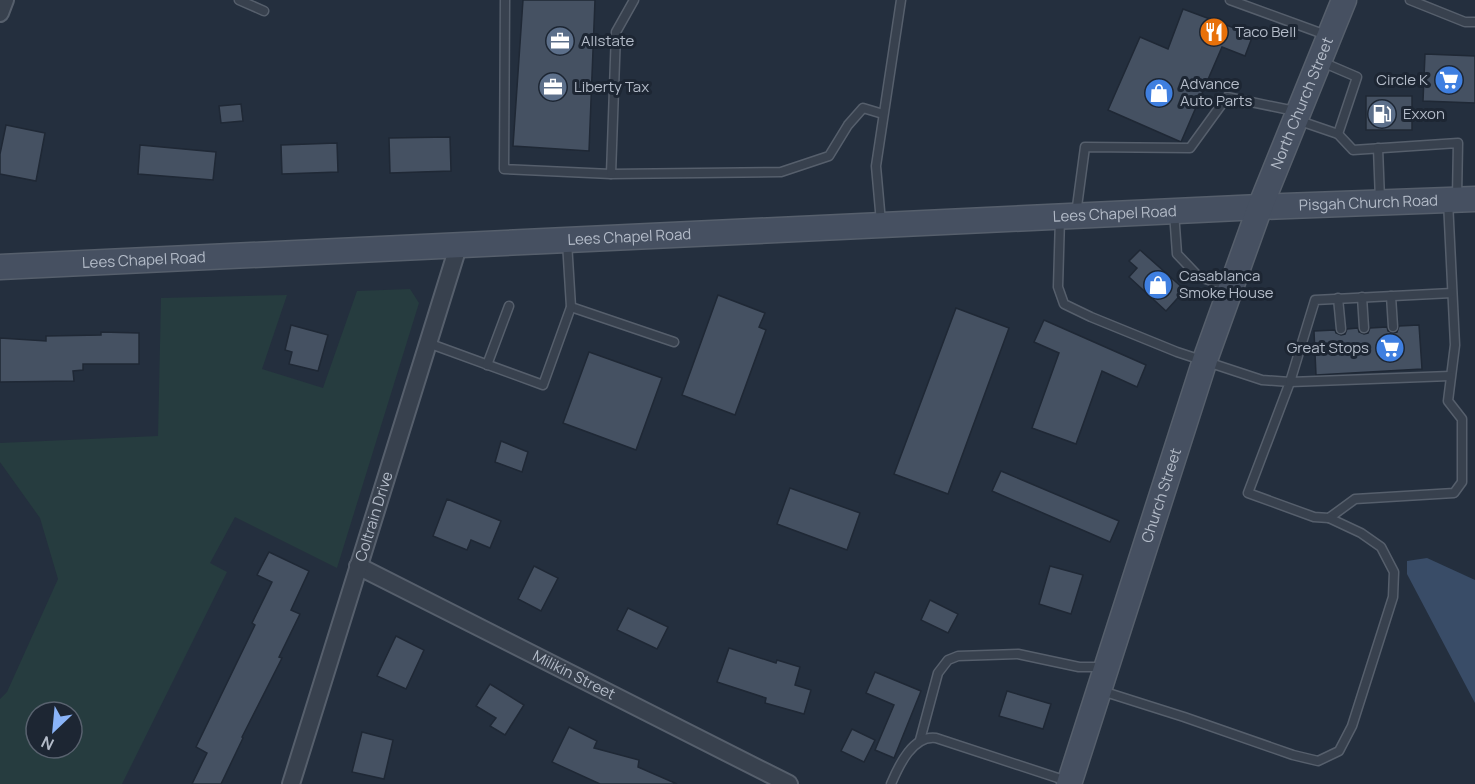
<svg xmlns="http://www.w3.org/2000/svg" width="1475" height="784" font-family="Manrope,sans-serif">
<rect width="100%" height="100%" fill="#242f3e"/>
<!-- green -->
<path fill="#263c3f" fill-rule="evenodd" d="M 410,289 L 419,303 L 337,568 L 235,517 L 210,563 L 227,572 L 122,784 L 0,784 L 0,699 L 7,692 L 58,579 L 40,518 L 0,462 L 0,443 L 158,436 L 161,298 L 287,295 L 262,369 L 323,388 L 357,291 ZM 36,712 L 72,712 L 72,748 L 36,748 Z"/>
<!-- water -->
<path fill="#394c67" d="M 1427,558 L 1475,580 L 1475,703 L 1407,574 L 1407,561 Z"/>
<!-- building -->
<g fill="#455162" stroke="#1f2835" stroke-width="1.5">
<path d="M 523,0 L 595,0 L 589,151 L 513,146 Z"/>
<path d="M 1183,9 L 1253,35 L 1245,56 L 1222,47 L 1181,142 L 1108,110 L 1140,37 L 1168,49 Z"/>
<path d="M 1425,54 L 1475,56 L 1475,103 L 1423,101 Z"/>
<rect x="1366" y="96" width="46" height="34"/>
<path d="M 241,104 L 243,121 L 221,123 L 219,106 Z"/>
<path d="M 6,125 L 45,133 L 36,181 L 0,174 L 0,154 Z"/>
<path d="M 450,137 L 451,171 L 390,173 L 389,138 Z"/>
<path d="M 337,143 L 338,172 L 282,174 L 281,145 Z"/>
<path d="M 140,145 L 216,152 L 213,180 L 138,174 Z"/>
<path d="M 1140,250 L 1185,290 L 1166,311 L 1129,277 L 1137,268 L 1129,261 Z"/>
<path d="M 718,295 L 765,313 L 759,327 L 766,330 L 735,415 L 682,395 Z"/>
<path d="M 956,308 L 1009,328 L 948,494 L 894,474 Z"/>
<path d="M 1044,320 L 1146,365 L 1137,387 L 1102,371 L 1076,444 L 1032,428 L 1059,353 L 1034,342 Z"/>
<path d="M 291,325 L 328,335 L 318,371 L 289,364 L 292,352 L 285,350 Z"/>
<path d="M 1419,325 L 1422,369 L 1316,375 L 1314,331 L 1335,330 L 1336,333 L 1341,335 L 1345,334 L 1347,329 L 1358,328 L 1359,332 L 1364,334 L 1368,333 L 1370,328 L 1387,327 L 1388,331 L 1393,333 L 1397,332 L 1399,326 Z"/>
<path d="M 101,332 L 139,333 L 139,364 L 83,364 L 83,370 L 73,371 L 74,381 L 0,382 L 0,338 L 46,341 L 46,336 L 101,335 Z"/>
<path d="M 589,352 L 662,378 L 636,450 L 563,423 Z"/>
<path d="M 501,441 L 528,452 L 522,472 L 495,462 Z"/>
<path d="M 1001,471 L 1119,521 L 1110,542 L 992,491 Z"/>
<path d="M 790,488 L 860,513 L 847,550 L 777,524 Z"/>
<path d="M 447,499 L 501,521 L 490,548 L 471,540 L 467,550 L 433,536 Z"/>
<path d="M 269,552 L 309,571 L 291,610 L 300,614 L 279,657 L 282,658 L 242,737 L 243,738 L 221,784 L 192,784 L 207,753 L 196,747 L 255,625 L 252,623 L 272,582 L 257,575 Z"/>
<path d="M 534,566 L 558,578 L 541,611 L 518,599 Z"/>
<path d="M 1050,566 L 1083,575 L 1071,614 L 1039,604 Z"/>
<path d="M 930,600 L 958,614 L 948,633 L 921,620 Z"/>
<path d="M 628,608 L 668,627 L 657,649 L 617,630 Z"/>
<path d="M 396,636 L 424,650 L 406,689 L 377,676 Z"/>
<path d="M 729,648 L 776,663 L 777,660 L 800,667 L 795,685 L 811,690 L 804,714 L 765,703 L 766,698 L 717,682 Z"/>
<path d="M 875,672 L 921,691 L 894,758 L 875,750 L 894,705 L 866,693 Z"/>
<path d="M 490,684 L 524,705 L 505,735 L 490,726 L 496,718 L 476,706 Z"/>
<path d="M 1007,691 L 1051,704 L 1043,729 L 999,716 Z"/>
<path d="M 569,727 L 597,741 L 594,748 L 639,760 L 638,767 L 677,784 L 600,784 L 552,762 Z"/>
<path d="M 852,729 L 875,740 L 864,762 L 841,751 Z"/>
<path d="M 362,732 L 393,740 L 384,779 L 352,772 Z"/>
</g>
<g fill="none" stroke-linecap="round" stroke-linejoin="round">
<!-- lane casing -->
<g stroke="#565f6c" stroke-width="11">
<g id="lane">
<path d="M 239,0 L 264,11"/>
<path d="M 505,0 L 504,169 L 611,174 L 781,172 L 829,156 L 848,125 L 863,108 L 883,114"/>
<path d="M 1230,0 L 1326,35"/>
<path d="M 1410,0 L 1465,22 L 1475,22"/>
<path d="M 1322,62 L 1357,77 L 1338,134"/>
<path d="M 1297,120 L 1338,134 L 1353,150 L 1458,143 L 1457,197"/>
<path d="M 1378,148 L 1380,200"/>
<path d="M 611,174 L 616,32 L 634,0"/>
<path d="M 1174,212 L 1177,254 L 1199,277 L 1228,286"/>
<path d="M 1076,214 L 1085,147 L 1190,148 L 1227,97 L 1295,111"/>
<path d="M 1060,218 L 1058,287 L 1064,304 L 1091,317 L 1177,352 L 1262,380 L 1290,382 L 1248,493 L 1314,517 L 1329,518 L 1355,499 L 1454,493 L 1462,482 L 1462,419 L 1448,401 L 1455,345 L 1448,201"/>
<path d="M 881,222 L 876,166 L 901,0"/>
<path d="M 1391,296 L 1393,327"/>
<path d="M 1362,297 L 1364,328"/>
<path d="M 1338,298 L 1341,329"/>
<path d="M 571,307 L 674,342"/>
<path d="M 428,343 L 543,385 L 571,307 L 567,242"/>
<path d="M 487,365 L 509,306"/>
<path d="M 1450,376 L 1290,382 L 1315,300 L 1452,293"/>
<path d="M 1102,691 L 1184,717 L 1293,755 L 1318,761 L 1339,751 L 1352,726 L 1393,597 L 1394,572 L 1381,547 L 1361,533 L 1329,518"/>
<path d="M 920,740 L 938,673 L 948,660 L 958,656 L 1018,654 L 1079,667 L 1105,667"/>
<path d="M 891,784 C 899,765 913,735 936,738 L 1067,781"/>
</g>
</g>
<!-- street casing -->
<g stroke="#565f6c" stroke-width="20">
<g id="street">
<path d="M 0,13 L 5,0"/>
<path id="s1" d="M 358,566 L 789,784"/>
<path id="s2" d="M 291,784 L 458,247"/>
</g>
</g>
<!-- secondary casing -->
<g stroke="#565f6c" stroke-width="27">
<g id="secondary">
<path id="s3" d="M 0,267 L 1260,207 L 1475,199"/>
<path id="s4" d="M 1069,784 L 1205,360 L 1260,207 L 1344,0"/>
</g>
</g>
<!-- lane -->
<use href="#lane" stroke="#38414e" stroke-width="8"/>
<!-- street -->
<use href="#street" stroke="#38414e" stroke-width="16"/>
<!-- secondary -->
<use href="#secondary" stroke="#465061" stroke-width="24"/>
</g>
<!-- icons -->
<defs>
<g id="restaurant-disc" transform="scale(1.5)"><circle r="9.5" fill="#e8710a" stroke="#1d2633"/><path d="M-5-6h1v4h1v-4h1v4h1v-4h1v5L-1.5 .5V6h-2V.5L-5-1ZM5-6V6H3V1.5H1.5Q1.5-4 5-6Z" fill="#fff"/></g>
<g id="office-disc" transform="scale(1.5)"><circle r="9.5" fill="#5c6f8a" stroke="#1d2633"/><path d="M-6-3h4V-5.5h4V-3h4V5H-6ZM-1-4.5V-3h2v-1.5ZM-6 0V1H6V0Z" fill="#fff"/></g>
<g id="supermarket-disc" transform="scale(1.5)"><circle r="9.5" fill="#3f7fe0" stroke="#1d2633"/><path d="M-6-5.5h2.5l.6 2H6L4.5 2H-2.5L-4.4-4H-6ZM-1.5 3.2a1.3 1.3 0 1 0 .1 0ZM3 3.2a1.3 1.3 0 1 0 .1 0Z" fill="#fff"/></g>
<g id="shop-disc" transform="scale(1.5)"><circle r="9.5" fill="#3f7fe0" stroke="#1d2633"/><path d="M-5-2.5h2.3a2.7 3.5 0 0 1 5.4 0H5L5.5 6h-11ZM-1.5-2.5h3a1.5 2.3 0 0 0-3 0Z" fill="#fff"/></g>
<g id="fuel-disc" transform="scale(1.5)"><circle r="9.5" fill="#5c6f8a" stroke="#1d2633"/><path d="M-5.5-6h7V0h2V4h1.3V-2.5L3-4.5l.8-.8L6-3V5H2.5V1h-1V6h-7ZM-4.2-4.7v3.2H.2V-4.7Z" fill="#fff"/></g>
</defs>
<g fill-rule="evenodd">
<use href="#restaurant-disc" x="1214" y="32"/>
<use href="#office-disc" x="560" y="41"/>
<use href="#supermarket-disc" x="1449" y="80"/>
<use href="#office-disc" x="553" y="87"/>
<use href="#shop-disc" x="1159" y="93"/>
<use href="#fuel-disc" x="1382" y="114"/>
<use href="#shop-disc" x="1158" y="285"/>
<use href="#supermarket-disc" x="1390" y="348"/>
</g>
<g text-anchor="middle" stroke-width="6" stroke-linejoin="round" paint-order="stroke">
<!-- poi labels -->
<g font-size="15" fill="#b4bcc9" stroke="#1d2633" text-anchor="start">
<text x="1235" y="37">Taco Bell</text>
<text x="581" y="46">Allstate</text>
<text x="1428" y="85" text-anchor="end">Circle K</text>
<text x="1180" y="89">Advance<tspan x="1180" dy="17">Auto Parts</tspan></text>
<text x="574" y="92">Liberty Tax</text>
<text x="1403" y="119">Exxon</text>
<text x="1179" y="281">Casablanca<tspan x="1179" dy="17">Smoke House</tspan></text>
<text x="1369" y="353" text-anchor="end">Great Stops</text>
</g>
<!-- street labels -->
<g font-size="15" fill="#b4bcc9" stroke="#1d2633">
<text dy="5" stroke="none"><textPath href="#s4" startOffset="720">North Church Street</textPath></text>
<text dy="5" stroke="none"><textPath href="#s3" startOffset="1370">Pisgah Church Road</textPath></text>
<text dy="5" stroke="none"><textPath href="#s3" startOffset="1116">Lees Chapel Road</textPath></text>
<text dy="5" stroke="none"><textPath href="#s3" startOffset="630">Lees Chapel Road</textPath></text>
<text dy="5" stroke="none"><textPath href="#s3" startOffset="144">Lees Chapel Road</textPath></text>
<text dy="5" stroke="none"><textPath href="#s4" startOffset="303">Church Street</textPath></text>
<text dy="5" stroke="none"><textPath href="#s2" startOffset="280">Coltrain Drive</textPath></text>
<text dy="5" stroke="none"><textPath href="#s1" startOffset="242">Milikin Street</textPath></text>
</g>
</g>
<!-- north arrow -->
<g transform="translate(54 730) rotate(206)"><circle r="28" fill="#1d2633" stroke="#59626f" stroke-width="1.5"/>
<path d="M0-4.5L10 22L0 15L-10 22Z" fill="#8ab4f8"/>
<text y="-9" font-size="16" font-weight="bold" text-anchor="middle" fill="#b4bcc9">N</text>
</g>
</svg>
